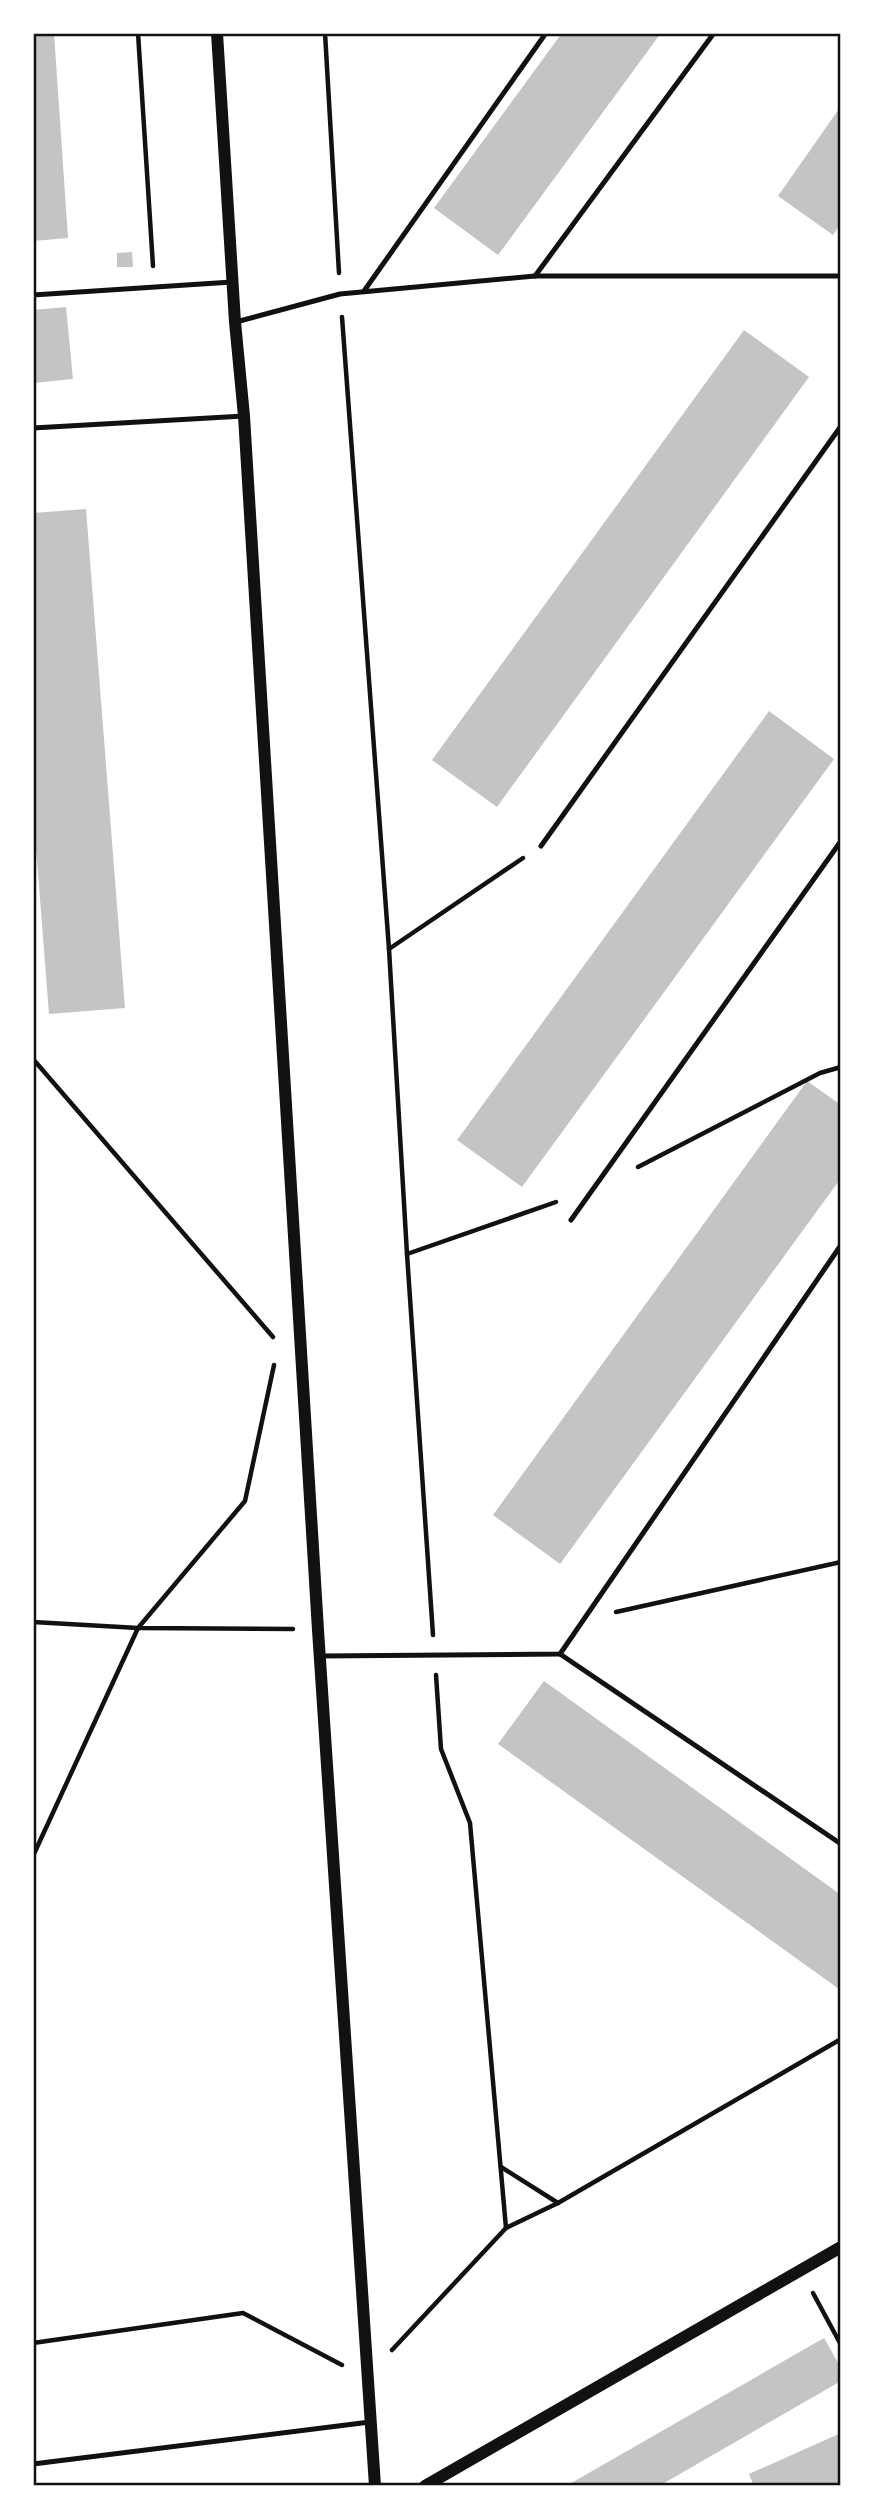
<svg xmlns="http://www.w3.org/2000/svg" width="874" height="2519" font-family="Commissioner,sans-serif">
<rect width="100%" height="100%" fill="#fff"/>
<!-- building -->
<g fill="#c4c4c4">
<path d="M 33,33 L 54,33 L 68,238 L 33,241 Z"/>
<path d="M 562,33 L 661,33 L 498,255 L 434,208 Z"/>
<path d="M 841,106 L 841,223 L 833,235 L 778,196 Z"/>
<path d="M 132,252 L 133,267 L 117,267 L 117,253 Z"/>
<path d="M 66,307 L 73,379 L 33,383 L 33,310 Z"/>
<path d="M 744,330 L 809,377 L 497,807 L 432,760 Z"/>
<path d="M 86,509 L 125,1008 L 49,1014 L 33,810 L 33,513 Z"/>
<path d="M 769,711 L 834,759 L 522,1187 L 457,1140 Z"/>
<path d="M 807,1081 L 841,1105 L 841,1178 L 560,1564 L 493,1515 Z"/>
<path d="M 544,1681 L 841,1895 L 841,1986 L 839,1989 L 498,1744 Z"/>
<path d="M 824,2338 L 841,2368 L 841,2381 L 659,2486 L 566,2486 Z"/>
<path d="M 841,2433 L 841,2484 L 836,2486 L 754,2486 L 749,2474 Z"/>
</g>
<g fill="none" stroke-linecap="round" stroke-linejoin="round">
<!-- path -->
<g stroke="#111" stroke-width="4.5">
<path d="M 138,33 L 153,266"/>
<path d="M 325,33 L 339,273"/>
<path d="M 342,317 L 389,949 L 407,1254 L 433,1635"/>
<path d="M 389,949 L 523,858"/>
<path d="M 33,1059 L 273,1337"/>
<path d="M 638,1167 L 820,1073 L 841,1067"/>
<path d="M 407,1254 L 556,1202"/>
<path d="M 616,1612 L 841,1562"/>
<path d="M 33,1622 L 138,1628 L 293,1629"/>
<path d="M 436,1675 L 441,1749 L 470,1823 L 506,2228 L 558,2203 L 841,2039"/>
<path d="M 33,1856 L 138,1628 L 245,1501 L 274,1365"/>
<path d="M 501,2167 L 558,2203"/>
<path d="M 813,2293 L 841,2345"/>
<path d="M 33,2343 L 243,2313 L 342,2365"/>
<path d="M 392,2350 L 506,2228"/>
</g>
<!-- service -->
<g stroke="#111" stroke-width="5">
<path d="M 535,276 L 714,33"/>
<path d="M 364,291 L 546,33"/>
<path d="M 33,295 L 232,282"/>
<path d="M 236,322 L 340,294 L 535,276 L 841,276"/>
<path d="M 33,428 L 244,416"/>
<path d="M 541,846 L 841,426"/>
<path d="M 571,1220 L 841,841"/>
<path d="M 560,1654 L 841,1844"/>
<path d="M 321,1656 L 560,1654 L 841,1245"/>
<path d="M 33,2464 L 370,2422"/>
</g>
<!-- tertiary -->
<g stroke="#111" stroke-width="12">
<path d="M 217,33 L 235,322 L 244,416 L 318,1630 L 375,2486"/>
<path d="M 425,2486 L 841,2247"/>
</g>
</g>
<!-- border -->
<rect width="874" height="2519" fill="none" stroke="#ffffff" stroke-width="70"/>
<rect x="35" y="35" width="804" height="2449" fill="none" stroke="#111" stroke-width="2.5"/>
</svg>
